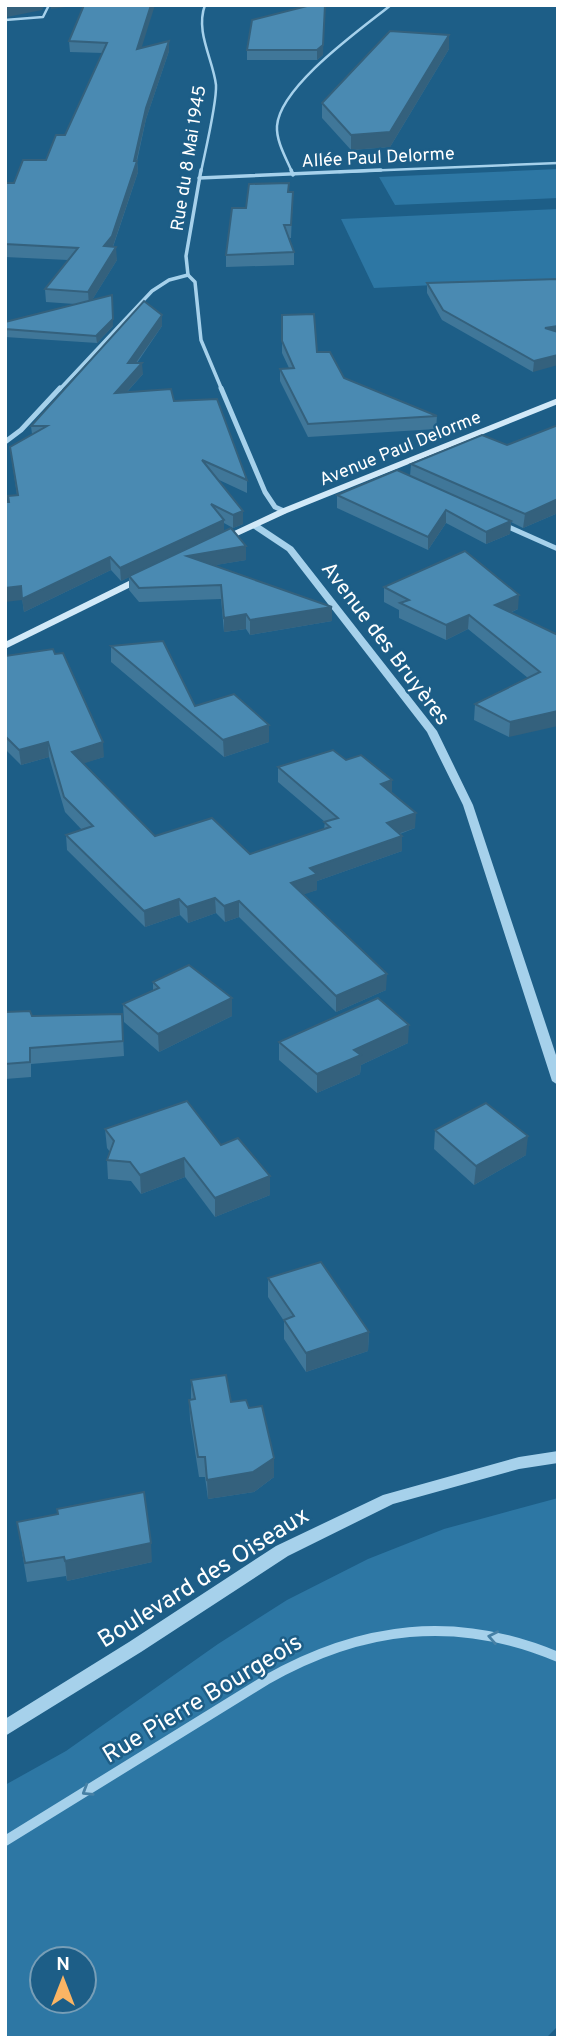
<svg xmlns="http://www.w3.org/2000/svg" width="563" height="2043" font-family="Overpass,sans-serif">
<rect width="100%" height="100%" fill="#1d5e87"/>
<!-- green -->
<g fill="#2d77a4" fill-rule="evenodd">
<path d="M 558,169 L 558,198 L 395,205 L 379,177 Z"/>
<path d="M 558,209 L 558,279 L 374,288 L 341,219 Z"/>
<path d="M 558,1498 L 558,2026 L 546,2038 L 5,2038 L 5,1785 L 66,1751 L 218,1644 L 287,1600 L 368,1559 L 444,1529 ZM 42,1959 L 84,1959 L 84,2001 L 42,2001 Z"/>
</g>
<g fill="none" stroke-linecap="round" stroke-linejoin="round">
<!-- minor-far3 -->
<g stroke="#a6d1eb" stroke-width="2.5">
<path d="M 5,20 L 43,17 L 49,5"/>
<path d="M 201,172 C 205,152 217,103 216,85 C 213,59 195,32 205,5"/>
<path d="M 292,172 C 286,158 276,141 277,126 C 280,86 361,29 391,5"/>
<path d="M 339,172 L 558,163"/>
</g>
<!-- minor-far2 -->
<g stroke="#a6d1eb" stroke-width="3.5">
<path d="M 291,170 L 293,175"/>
<path d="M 199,178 L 381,170"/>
<path d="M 188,275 L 186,256 L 201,170"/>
<path d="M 188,275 L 195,282 L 201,340 L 222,390"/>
<path d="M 59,390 L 152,291 L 169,280 L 188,275"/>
</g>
<!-- minor-far1 -->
<g stroke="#a6d1eb" stroke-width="5">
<path d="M 221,388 L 265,492 L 275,507 L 284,511"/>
<path d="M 5,442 L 21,430 L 60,388"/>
<path d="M 502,524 L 558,549"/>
</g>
<!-- minor -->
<path stroke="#a6d1eb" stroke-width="10" d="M 5,1841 L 266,1680 C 361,1626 456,1614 558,1657"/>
<!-- tertiary -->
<g fill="#a6d1eb" fill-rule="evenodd">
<path d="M 251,523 L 257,523 L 293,547 L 437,731 L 473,805 L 558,1061 L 558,1085 L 552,1081 L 463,805 L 427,732 L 287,551 L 251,527 Z"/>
<path d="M 558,1451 L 558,1463 L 519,1469 L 393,1504 L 288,1556 L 141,1652 L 5,1736 L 5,1719 L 129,1642 L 276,1546 L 383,1495 L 519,1457 Z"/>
</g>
<!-- secondary -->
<g fill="#d2e9f8" fill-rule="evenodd">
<path d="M 558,398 L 558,404 L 287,513 L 224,542 L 215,540 L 281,509 Z"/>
<path d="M 145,573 L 150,576 L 149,578 L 5,649 L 5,642 Z"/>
</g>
</g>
<!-- wall -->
<g fill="#407799">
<path d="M 84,5 L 141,48 L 169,41 L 169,51 L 146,119 L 137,161 L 138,172 L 113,247 L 117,260 L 92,300 L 113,326 L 97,343 L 5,337 L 5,322 L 75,304 L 46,302 L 45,289 L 68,260 L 5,257 L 5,183 L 14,183 L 46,160 L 65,135 L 103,53 L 70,52 L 69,41 Z"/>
<path d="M 311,5 L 323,55 L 317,60 L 247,60 L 247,50 Z"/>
<path d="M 449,35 L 449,49 L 390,147 L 351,150 L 322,118 L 322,103 Z"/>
<path d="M 289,192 L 293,192 L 291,238 L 289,238 L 294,252 L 294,265 L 226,267 L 226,255 L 246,208 Z"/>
<path d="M 558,279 L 533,372 L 442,320 L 427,293 L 427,283 Z"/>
<path d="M 162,315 L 162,326 L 137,363 L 143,374 L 127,392 L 174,401 L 247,480 L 247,493 L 217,479 L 243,511 L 243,524 L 233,528 L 224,523 L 224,531 L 246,546 L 246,560 L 215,565 L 332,621 L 250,635 L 246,629 L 224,632 L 221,599 L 139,602 L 129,590 L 129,577 L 121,581 L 111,570 L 24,612 L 9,502 L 17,495 L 10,447 L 32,434 L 31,426 Z"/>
<path d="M 282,315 L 317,352 L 344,378 L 437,416 L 436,429 L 308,437 L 280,381 L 280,369 L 289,368 L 282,353 Z"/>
<path d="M 558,425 L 558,513 L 523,528 L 511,522 L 510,534 L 486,544 L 446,523 L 428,550 L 337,508 L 337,495 L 410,476 L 411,464 L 507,445 Z"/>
<path d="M 384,587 L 518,609 L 510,613 L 558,635 L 509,737 L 474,720 L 475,704 L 528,678 L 468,629 L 446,640 L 399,618 L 399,610 L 384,602 Z"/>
<path d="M 111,646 L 195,706 L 269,725 L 269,742 L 224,757 L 111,662 Z"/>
<path d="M 5,656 L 104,757 L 83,763 L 155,836 L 250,854 L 324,829 L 325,822 L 278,782 L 278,767 L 392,793 L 415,828 L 400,834 L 402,851 L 317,881 L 317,890 L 303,894 L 386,990 L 336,1012 L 239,917 L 225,922 L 216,913 L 188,923 L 180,915 L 145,927 L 67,850 L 66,835 L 82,830 L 65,812 L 49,757 L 21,765 L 5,749 Z"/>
<path d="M 153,982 L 232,1016 L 159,1052 L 124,1022 L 123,1004 L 153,990 Z"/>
<path d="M 5,1012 L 32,1016 L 122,1014 L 124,1056 L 31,1064 L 31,1077 L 5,1079 Z"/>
<path d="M 279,1042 L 408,1043 L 361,1065 L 360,1074 L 317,1093 L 279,1060 Z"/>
<path d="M 105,1129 L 221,1145 L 270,1195 L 215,1217 L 185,1177 L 141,1194 L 131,1181 L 108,1179 L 107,1160 L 110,1152 L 107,1148 Z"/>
<path d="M 435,1130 L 526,1155 L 474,1185 L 434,1149 Z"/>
<path d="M 268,1278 L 369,1332 L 368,1351 L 306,1372 L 284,1339 L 284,1321 L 268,1297 Z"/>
<path d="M 191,1380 L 231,1402 L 274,1477 L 254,1492 L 208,1499 L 205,1477 L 199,1477 L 190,1419 L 189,1400 L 191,1399 Z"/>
<path d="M 17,1522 L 152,1562 L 67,1581 L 66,1576 L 27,1582 Z"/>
</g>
<!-- shaded-wall -->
<g fill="#34617d">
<path d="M 16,5 L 45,5 L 42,10 L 7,17 L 7,24 L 5,28 L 5,7 Z"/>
<path d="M 51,5 L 81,5 L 51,9 Z"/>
<path d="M 151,5 L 155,5 L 138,59 L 137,49 Z"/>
<path d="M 325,5 L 323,55 L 317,60 L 317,50 Z"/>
<path d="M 449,35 L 449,49 L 390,147 L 351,150 L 351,135 Z"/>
<path d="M 169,41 L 169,51 L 146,119 L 135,167 L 137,161 L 138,172 L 112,249 L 104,246 L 134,161 L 146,108 Z"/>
<path d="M 116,247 L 117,260 L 89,305 L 88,292 Z"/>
<path d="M 112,302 L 113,326 L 97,343 L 96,336 Z"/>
<path d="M 162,315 L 162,326 L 128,374 L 128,363 Z"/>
<path d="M 558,326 L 558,337 L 545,328 Z"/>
<path d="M 558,355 L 558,365 L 533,372 L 534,361 Z"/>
<path d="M 142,363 L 143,374 L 115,405 L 115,393 Z"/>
<path d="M 558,499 L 558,513 L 523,528 L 525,514 Z"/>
<path d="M 446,510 L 446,523 L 428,550 L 428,537 Z"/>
<path d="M 243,511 L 243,524 L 233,528 L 233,515 Z"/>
<path d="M 224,520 L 224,532 L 121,581 L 120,568 Z"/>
<path d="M 511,521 L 510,534 L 486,544 L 486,532 Z"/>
<path d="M 246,546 L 246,560 L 187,570 L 187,556 Z"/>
<path d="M 110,557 L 111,570 L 24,612 L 22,599 Z"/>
<path d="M 21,586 L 22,600 L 5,602 L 5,588 Z"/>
<path d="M 519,595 L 518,609 L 494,620 L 495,605 Z"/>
<path d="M 332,607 L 332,621 L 250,635 L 250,620 Z"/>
<path d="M 246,614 L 246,629 L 224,632 L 224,618 Z"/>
<path d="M 469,615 L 468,629 L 446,640 L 446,625 Z"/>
<path d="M 558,711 L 558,726 L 509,737 L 510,722 Z"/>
<path d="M 269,725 L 269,742 L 224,757 L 223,740 Z"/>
<path d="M 48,742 L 49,757 L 21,765 L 19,750 Z"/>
<path d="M 103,742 L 104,757 L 73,767 L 72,752 Z"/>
<path d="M 392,780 L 392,795 L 381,784 Z"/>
<path d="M 416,813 L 415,828 L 386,838 L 387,823 Z"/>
<path d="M 402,836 L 402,851 L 317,881 L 317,890 L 291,899 L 291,883 L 310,868 Z"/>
<path d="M 215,898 L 216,913 L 188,923 L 187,907 Z"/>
<path d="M 179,899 L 180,915 L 145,927 L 144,911 Z"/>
<path d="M 239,901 L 239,917 L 225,922 L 224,906 Z"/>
<path d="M 387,974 L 386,990 L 336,1012 L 336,996 Z"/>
<path d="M 232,998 L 232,1016 L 159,1052 L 158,1034 Z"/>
<path d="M 409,1025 L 408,1043 L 361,1065 L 360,1074 L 317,1093 L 317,1074 L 354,1050 Z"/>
<path d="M 528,1136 L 526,1155 L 474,1185 L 476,1166 Z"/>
<path d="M 184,1158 L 185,1177 L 141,1194 L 140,1175 Z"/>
<path d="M 270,1176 L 270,1195 L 215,1217 L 215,1198 Z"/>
<path d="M 369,1332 L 368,1351 L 306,1372 L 306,1353 Z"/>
<path d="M 274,1458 L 274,1477 L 254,1492 L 208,1499 L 207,1480 Z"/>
<path d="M 151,1543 L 152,1562 L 67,1581 L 65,1561 Z"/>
</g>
<!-- building -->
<g fill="#4a8ab2" stroke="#34617d" stroke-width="2">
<path d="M 84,5 L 151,5 L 137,49 L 169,41 L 146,108 L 134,161 L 137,161 L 112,236 L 104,246 L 116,247 L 88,292 L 45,289 L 78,248 L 5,244 L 5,183 L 14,183 L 23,160 L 46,160 L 56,135 L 65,135 L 107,43 L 69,41 Z"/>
<path d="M 311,5 L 325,5 L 323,45 L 317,50 L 247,50 L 252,20 Z"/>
<path d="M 390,31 L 449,35 L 390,132 L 351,135 L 322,103 Z"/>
<path d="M 289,183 L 288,192 L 293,192 L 291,225 L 284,225 L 294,252 L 226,255 L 232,208 L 246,208 L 249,184 Z"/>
<path d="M 558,279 L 558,326 L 545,328 L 558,332 L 558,355 L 534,361 L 443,310 L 427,283 Z"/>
<path d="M 112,295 L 113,319 L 96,336 L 5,329 L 5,322 Z"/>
<path d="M 144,301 L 162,315 L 128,363 L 142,363 L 115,393 L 171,389 L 174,401 L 217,399 L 247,480 L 202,460 L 243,511 L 233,515 L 211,504 L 224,520 L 120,568 L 110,557 L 22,599 L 21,586 L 5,588 L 5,502 L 9,502 L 8,496 L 18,495 L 10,447 L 47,426 L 31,426 Z"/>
<path d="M 314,314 L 317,352 L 330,352 L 344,378 L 437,416 L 308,424 L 280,369 L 294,368 L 282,341 L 282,315 Z"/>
<path d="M 558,425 L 558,499 L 525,514 L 411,464 L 482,435 L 507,445 Z"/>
<path d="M 397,470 L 511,521 L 486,532 L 446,510 L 428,537 L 337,495 Z"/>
<path d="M 231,528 L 246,546 L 187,556 L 332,607 L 250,620 L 246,614 L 224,618 L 221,585 L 139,588 L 129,576 Z"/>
<path d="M 465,551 L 519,595 L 495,605 L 558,635 L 558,711 L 510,722 L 475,704 L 540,672 L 469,615 L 446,625 L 400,603 L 409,600 L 384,587 Z"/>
<path d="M 163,641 L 195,706 L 234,694 L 269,725 L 223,740 L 111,646 Z"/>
<path d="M 53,649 L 55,654 L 63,653 L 103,742 L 72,752 L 155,836 L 212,818 L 250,854 L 330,827 L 324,822 L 338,818 L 278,767 L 333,750 L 346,760 L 361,755 L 392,780 L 381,784 L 416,813 L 387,823 L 402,836 L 310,868 L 317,874 L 291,883 L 387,974 L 336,996 L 239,901 L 224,906 L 215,898 L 187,907 L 179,899 L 144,911 L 66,835 L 93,826 L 64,797 L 48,742 L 19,750 L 5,736 L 5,656 Z"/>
<path d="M 189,965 L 232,998 L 158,1034 L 123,1004 L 159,988 L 153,982 Z"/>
<path d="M 378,998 L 409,1025 L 354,1050 L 361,1055 L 317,1074 L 279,1042 Z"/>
<path d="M 30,1011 L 32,1016 L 122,1014 L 123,1041 L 30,1048 L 30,1062 L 5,1064 L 5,1012 Z"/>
<path d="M 187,1101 L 221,1145 L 238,1138 L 270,1176 L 215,1198 L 184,1158 L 140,1175 L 130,1162 L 107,1160 L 114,1141 L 105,1129 Z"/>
<path d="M 486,1103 L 528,1136 L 476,1166 L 435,1130 Z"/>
<path d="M 321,1262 L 369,1332 L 306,1353 L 284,1320 L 294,1316 L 268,1278 Z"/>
<path d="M 226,1375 L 231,1402 L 246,1400 L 249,1408 L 262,1406 L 274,1458 L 253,1472 L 207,1480 L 205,1457 L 198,1457 L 189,1400 L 195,1399 L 191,1380 Z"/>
<path d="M 144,1492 L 151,1543 L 65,1561 L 64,1557 L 25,1563 L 17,1522 L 58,1514 L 57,1509 Z"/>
</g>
<!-- one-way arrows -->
<defs><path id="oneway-chevron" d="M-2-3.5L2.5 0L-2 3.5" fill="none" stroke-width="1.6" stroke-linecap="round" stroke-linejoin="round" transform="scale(1.75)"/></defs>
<g stroke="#4680a5">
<use href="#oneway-chevron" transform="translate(493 1637) rotate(-169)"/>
<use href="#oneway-chevron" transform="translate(87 1791) rotate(148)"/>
</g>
<g text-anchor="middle" stroke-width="5" stroke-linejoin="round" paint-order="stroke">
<!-- far-street labels -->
<g font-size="18" fill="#fff" stroke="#1d5e87">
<text transform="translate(378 157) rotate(-3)" y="6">Allée Paul Delorme</text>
<text transform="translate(188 158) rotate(-81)" y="6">Rue du 8 Mai 1945</text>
<text transform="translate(400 448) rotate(-22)" y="6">Avenue Paul Delorme</text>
</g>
<!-- street labels -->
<g font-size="21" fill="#fff" stroke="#1d5e87">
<text transform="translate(386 643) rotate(53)" y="7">Avenue des Bruyères</text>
</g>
<!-- near-street labels -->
<g font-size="24" fill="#fff" stroke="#1d5e87">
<text transform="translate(203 1577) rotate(-32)" y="8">Boulevard des Oiseaux</text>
<text transform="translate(202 1698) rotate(-31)" y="8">Rue Pierre Bourgeois</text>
</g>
</g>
<!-- border -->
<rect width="563" height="2043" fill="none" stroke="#ffffff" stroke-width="14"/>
<!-- north arrow -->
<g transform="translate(63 1980)"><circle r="33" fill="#1d5e87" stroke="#779eb7" stroke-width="2"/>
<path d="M0-5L12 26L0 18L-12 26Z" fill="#fbb564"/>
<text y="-10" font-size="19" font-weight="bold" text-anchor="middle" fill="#ffffff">N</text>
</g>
</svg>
